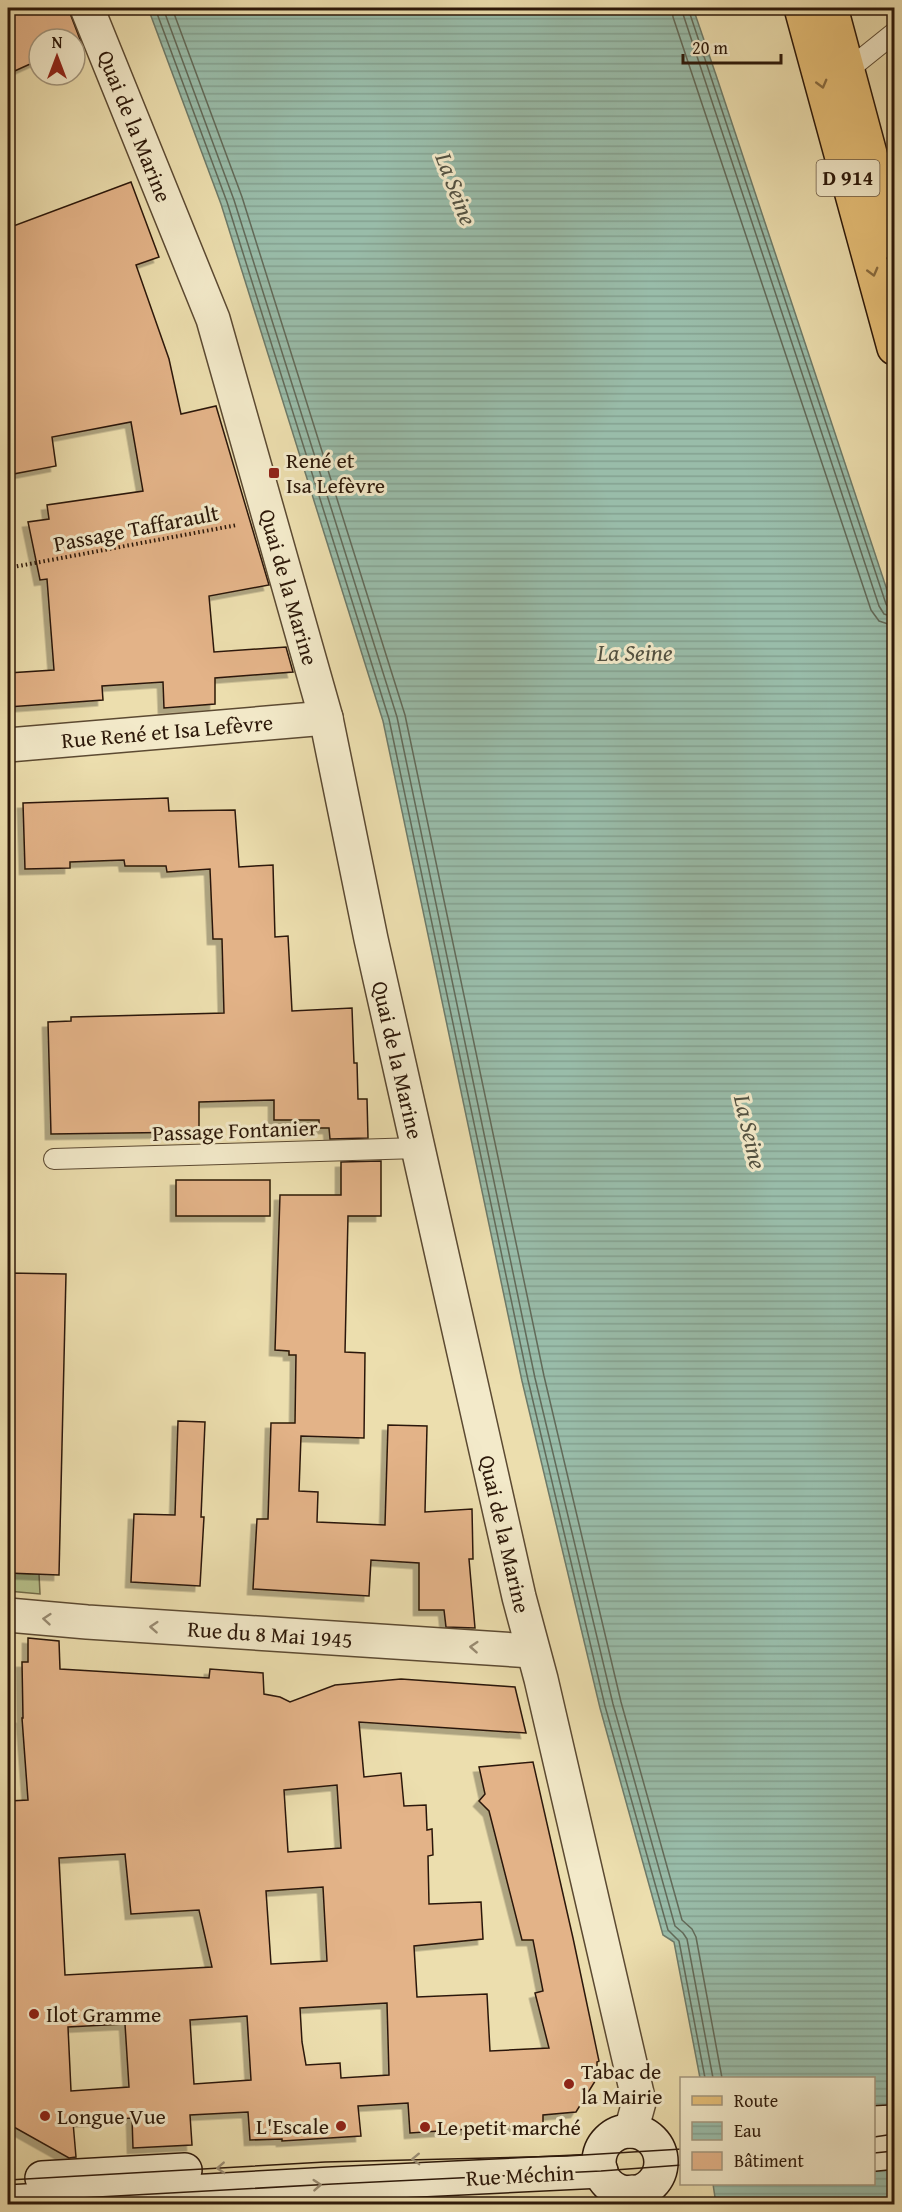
<svg xmlns="http://www.w3.org/2000/svg" width="902" height="2212" font-family="'Gentium Book Plus',serif">
<defs>
<pattern id="water-rules" width="6" height="5" patternUnits="userSpaceOnUse" patternTransform="scale(1.5)"><rect width="6" height="5" fill="#99bca9"/><path d="M0 2.5h6" fill="none" stroke="#84a190"/></pattern>
<filter id="shadow"><feDropShadow dx="-5.5" dy="5.5" stdDeviation="0" flood-color="#0004"/></filter>
</defs>
<rect width="100%" height="100%" fill="#ecdeae"/>
<filter id="stains"><feTurbulence type="fractalNoise" baseFrequency=".00333" numOctaves="4"/><feColorMatrix values="0 0 0 0 .2 0 0 0 0 .09 0 0 0 0 .02 0 0 0 .5 -.17"/></filter>
<radialGradient id="worn" r=".72"><stop offset=".6" stop-color="#630" stop-opacity="0"/><stop offset="1" stop-color="#630" stop-opacity=".3"/></radialGradient>
<!-- grass -->
<path fill="#b7c18b" stroke="#726c4a" stroke-width="1.5" d="M 8,1573 L 39,1574 L 40,1594 L 8,1591 Z"/>
<!-- water -->
<path fill="url(#water-rules)" stroke="#6d7a69" stroke-width="1.5" d="M 148,8 L 693,8 L 716,75 L 894,611 L 894,2204 L 716,2204 L 713,2184 L 874,2184 L 874,2078 L 700,2078 L 674,1942 L 663,1935 L 600,1708 L 522,1381 L 383,721 L 221,204 Z"/>
<g fill="none" stroke-linecap="round" stroke-linejoin="round">
<!-- shore -->
<g stroke="#626a59" stroke-width="1.5">
<path d="M 155,8 L 227,202 L 389,719 L 528,1380 L 605,1706 L 668,1930 L 679,1941 L 705,2078"/>
<path d="M 163,8 L 234,200 L 397,717 L 535,1378 L 613,1704 L 675,1926 L 683,1933 L 687,1939 L 713,2078"/>
<path d="M 172,8 L 242,197 L 405,715 L 544,1376 L 621,1702 L 682,1920 L 692,1929 L 696,1937 L 722,2078"/>
<path d="M 672,8 L 673,17 L 871,610 L 879,621 L 894,626"/>
<path d="M 681,8 L 879,606 L 884,614 L 894,617"/>
<path d="M 688,8 L 886,604 L 889,608 L 894,609"/>
</g>
</g>
<!-- building -->
<g fill="#e3b388" stroke="#2c1809" stroke-width="1.5" fill-rule="evenodd" filter="url(#shadow)">
<path d="M 8,8 L 68,8 L 81,42 L 75,44 L 75,39 L 39,39 L 39,60 L 8,74 Z"/>
<path d="M 131,182 L 159,257 L 136,265 L 169,359 L 181,414 L 216,406 L 269,585 L 209,596 L 214,652 L 286,647 L 293,672 L 215,678 L 215,704 L 164,708 L 163,682 L 102,686 L 103,700 L 8,707 L 8,673 L 54,670 L 47,579 L 40,580 L 28,522 L 49,519 L 47,505 L 143,491 L 131,422 L 52,437 L 56,466 L 8,475 L 8,228 Z"/>
<path d="M 168,798 L 169,811 L 235,810 L 239,867 L 273,865 L 275,937 L 288,936 L 292,1011 L 352,1008 L 354,1063 L 357,1063 L 358,1099 L 367,1099 L 368,1138 L 330,1139 L 329,1128 L 319,1128 L 319,1120 L 274,1120 L 274,1100 L 199,1102 L 199,1132 L 51,1134 L 48,1022 L 71,1021 L 71,1017 L 224,1013 L 222,939 L 213,939 L 210,869 L 167,872 L 166,866 L 125,866 L 124,860 L 70,862 L 70,868 L 25,869 L 23,803 Z"/>
<path d="M 381,1161 L 381,1216 L 348,1216 L 345,1352 L 365,1353 L 364,1438 L 301,1436 L 299,1491 L 318,1492 L 317,1522 L 385,1525 L 388,1425 L 427,1426 L 425,1512 L 472,1509 L 473,1559 L 469,1559 L 475,1628 L 446,1627 L 444,1610 L 419,1610 L 419,1563 L 371,1560 L 369,1596 L 253,1589 L 257,1519 L 268,1519 L 271,1423 L 295,1423 L 296,1355 L 289,1355 L 289,1351 L 275,1350 L 280,1195 L 341,1195 L 341,1162 Z"/>
<rect x="176" y="1180" width="94" height="36"/>
<path d="M 8,1273 L 66,1274 L 59,1575 L 8,1573 Z"/>
<path d="M 178,1421 L 205,1422 L 201,1517 L 204,1517 L 200,1586 L 131,1582 L 134,1514 L 175,1515 Z"/>
<path d="M 28,1638 L 59,1641 L 60,1669 L 209,1678 L 210,1669 L 263,1673 L 264,1694 L 280,1697 L 290,1702 L 335,1685 L 401,1679 L 515,1687 L 526,1733 L 359,1722 L 364,1777 L 401,1773 L 404,1806 L 426,1805 L 427,1830 L 432,1829 L 433,1855 L 428,1856 L 429,1904 L 481,1902 L 483,1939 L 414,1946 L 417,1997 L 487,1994 L 490,2051 L 549,2048 L 535,1993 L 543,1991 L 533,1940 L 522,1940 L 489,1811 L 479,1801 L 485,1794 L 479,1767 L 533,1762 L 573,1938 L 599,2061 L 597,2062 L 597,2078 L 576,2112 L 543,2115 L 543,2124 L 410,2133 L 408,2103 L 358,2106 L 361,2136 L 282,2141 L 282,2139 L 250,2140 L 248,2112 L 190,2115 L 192,2145 L 133,2148 L 132,2118 L 73,2122 L 76,2157 L 69,2158 L 12,2126 L 8,2091 L 9,1801 L 28,1800 L 22,1718 L 23,1718 L 22,1662 L 28,1662 ZM 337,1785 L 341,1848 L 288,1852 L 284,1790 ZM 125,1854 L 131,1914 L 199,1910 L 212,1967 L 65,1975 L 59,1858 ZM 323,1887 L 327,1961 L 271,1964 L 266,1891 ZM 387,2003 L 389,2075 L 341,2078 L 340,2063 L 306,2065 L 302,2042 L 300,2008 ZM 247,2016 L 251,2080 L 194,2084 L 190,2020 ZM 125,2024 L 129,2087 L 71,2091 L 68,2027 Z"/>
</g>
<g fill="none" stroke-linecap="round" stroke-linejoin="round">
<!-- service casing -->
<g stroke="#5c4a32" stroke-width="22">
<g id="service">
<path d="M 848,70 L 894,33"/>
<path d="M 54,1159 L 418,1148"/>
</g>
</g>
<!-- pedestrian casing -->
<g stroke="#5c4a32" stroke-width="32">
<path id="pedestrian" d="M 392,2181 L 392,2204"/>
</g>
<!-- minor casing -->
<g stroke="#5c4a32" stroke-width="36">
<g id="minor">
<path d="M 8,745 L 326,718"/>
<path d="M 8,1615 L 87,1622 L 532,1651"/>
</g>
</g>
<!-- tertiary casing -->
<g stroke="#5c4a32" stroke-width="36">
<g id="tertiary">
<path d="M 87,8 L 213,319 L 326,718 L 371,939 L 418,1148 L 519,1597 L 541,1679 L 639,2102 L 631,2131"/>
<path d="M 632,2192 L 635,2204"/>
</g>
</g>
<!-- secondary casing -->
<g stroke="#2c1809" stroke-width="36">
<g id="secondary">
<path d="M 874,2123 L 894,2122"/>
<circle cx="630" cy="2162" r="31"/>
<path d="M 874,2154 L 894,2152"/>
<path d="M 42,2178 L 185,2170"/>
<path d="M 8,2202 L 333,2184 L 601,2171"/>
</g>
</g>
<!-- primary casing -->
<g stroke="#2c1809" stroke-width="36">
<g id="primary">
<path d="M 801,8 L 894,348"/>
<path d="M 831,8 L 894,243"/>
</g>
</g>
<!-- path -->
<path stroke="#2c1809" stroke-width="4" stroke-dasharray="1.5 3" stroke-linecap="butt" d="M 8,568 L 237,525"/>
<!-- service -->
<use href="#service" stroke="#f3eaca" stroke-width="20"/>
<!-- pedestrian -->
<use href="#pedestrian" stroke="#f3eaca" stroke-width="28"/>
<!-- minor -->
<use href="#minor" stroke="#f3eaca" stroke-width="33"/>
<!-- tertiary -->
<use href="#tertiary" stroke="#f3eaca" stroke-width="33"/>
<!-- secondary -->
<use href="#secondary" stroke="#f3eaca" stroke-width="33"/>
<!-- primary -->
<use href="#primary" stroke="#e6bf77" stroke-width="33"/>
<!-- tram -->
<g stroke="#2c1809" stroke-width="1.5">
<path d="M 874,2137 L 894,2134"/>
<path d="M 874,2153 L 894,2151"/>
<path d="M 8,2180 L 325,2162 L 567,2156 L 682,2149"/>
<path d="M 8,2202 L 333,2184 L 601,2171 L 682,2165"/>
</g>
</g>
<!-- one-way arrows -->
<defs><path id="oneway-chevron" d="M-2-3.5L2.5 0L-2 3.5" fill="none" stroke-width="1.6" stroke-linecap="round" stroke-linejoin="round" transform="scale(1.5)"/></defs>
<g stroke="#896c40">
<use href="#oneway-chevron" transform="translate(822 84) rotate(75)"/>
<use href="#oneway-chevron" transform="translate(873 272) rotate(75)"/>
</g>
<g stroke="#998c73">
<use href="#oneway-chevron" transform="translate(47 1619) rotate(-175)"/>
<use href="#oneway-chevron" transform="translate(154 1627) rotate(-176)"/>
<use href="#oneway-chevron" transform="translate(474 1647) rotate(-176)"/>
<use href="#oneway-chevron" transform="translate(416 2159) rotate(178)"/>
<use href="#oneway-chevron" transform="translate(221 2168) rotate(177)"/>
<use href="#oneway-chevron" transform="translate(317 2185) rotate(-4)"/>
</g>
<!-- markers -->
<g fill="#8f2418" stroke="#f3eaca" stroke-width="2">
<rect x="268" y="467" width="12" height="12" rx="3"/>
<circle cx="34" cy="2014" r="6"/>
<circle cx="569" cy="2084" r="6"/>
<circle cx="45" cy="2116" r="6"/>
<circle cx="341" cy="2126" r="6"/>
<circle cx="425" cy="2127" r="6"/>
</g>
<g text-anchor="middle" stroke-width="6" stroke-linejoin="round" paint-order="stroke">
<!-- shield labels -->
<rect fill="#f3eaca" stroke="#685743" stroke-width="1.5" x="816.5" y="160" width="63" height="36" rx="4.5"/>
<g font-size="21" font-weight="bold" fill="#2c1809">
<text x="848" y="185">D 914</text>
</g>
<!-- street labels -->
<g font-size="22" fill="#2c1809" stroke="#f3eaca">
<text transform="translate(135 126) rotate(68)" y="8">Quai de la Marine</text>
<text transform="translate(136 528) rotate(-11)" y="8">Passage Taffarault</text>
<text transform="translate(289 587) rotate(74)" y="8">Quai de la Marine</text>
<text transform="translate(167 731) rotate(-5)" y="8">Rue René et Isa Lefèvre</text>
<text transform="translate(398 1060) rotate(77)" y="8">Quai de la Marine</text>
<text transform="translate(235 1130) rotate(-2)" y="8">Passage Fontanier</text>
<text transform="translate(505 1534) rotate(77)" y="8">Quai de la Marine</text>
<text transform="translate(270 1634) rotate(4)" y="8">Rue du 8 Mai 1945</text>
<text transform="translate(520 2175) rotate(-3)" y="8">Rue Méchin</text>
</g>
<!-- poi labels -->
<g font-size="22" fill="#2c1809" stroke="#f3eaca" text-anchor="start">
<text x="286" y="468">René et<tspan x="286" dy="25">Isa Lefèvre</tspan></text>
<text x="46" y="2022">Ilot Gramme</text>
<text x="581" y="2079">Tabac de<tspan x="581" dy="25">la Mairie</tspan></text>
<text x="57" y="2124">Longue Vue</text>
<text x="329" y="2134" text-anchor="end">L'Escale</text>
<text x="437" y="2135">Le petit marché</text>
</g>
<!-- water labels -->
<g font-size="24" font-style="italic" fill="#525141" stroke="#f3eaca">
<text transform="translate(456 189) rotate(69)" y="8">La Seine</text>
<text x="635" y="661">La Seine</text>
<text transform="translate(750 1132) rotate(77)" y="8">La Seine</text>
</g>
</g>
<!-- margin -->
<rect width="902" height="2212" fill="none" stroke="#ecdeae" stroke-width="30"/>
<rect x="9" y="9" width="884" height="2194" fill="none" stroke="#2c1809" stroke-width="3"/>
<rect x="15" y="15" width="872" height="2182" fill="none" stroke="#2c1809" stroke-width="1.5"/>
<!-- legend -->
<rect x="680" y="2077" width="195" height="108" fill="#f3eaca" stroke="#a3967d" stroke-width="1.5"/>
<rect x="692" y="2096" width="30" height="9" fill="#e6bf77" stroke="#a3967d" stroke-width="1.5"/>
<text x="734" y="2107" font-size="18" fill="#2c1809">Route</text>
<rect x="692" y="2122" width="30" height="18" fill="url(#water-rules)" stroke="#a3967d" stroke-width="1.5"/>
<text x="734" y="2137" font-size="18" fill="#2c1809">Eau</text>
<rect x="692" y="2152" width="30" height="18" fill="#e3b388" stroke="#a3967d" stroke-width="1.5"/>
<text x="734" y="2167" font-size="18" fill="#2c1809">Bâtiment</text>
<!-- north arrow -->
<g transform="translate(57 57)"><circle r="28" fill="#f3eaca" stroke="#a3967d" stroke-width="1.5"/>
<path d="M0-4.5L10 22L0 15L-10 22Z" fill="#8f2418"/>
<text y="-9" font-size="16" font-weight="bold" text-anchor="middle" fill="#2c1809">N</text>
</g>
<!-- scale -->
<path d="M683 54v9h98v-9" fill="none" stroke="#2c1809" stroke-width="3"/>
<text x="692" y="54" font-size="18" fill="#2c1809" stroke="#f3eaca" stroke-width="4.5" paint-order="stroke">20 m</text>
<rect width="100%" height="100%" filter="url(#stains)"/>
<rect width="100%" height="100%" fill="url(#worn)"/>
</svg>
